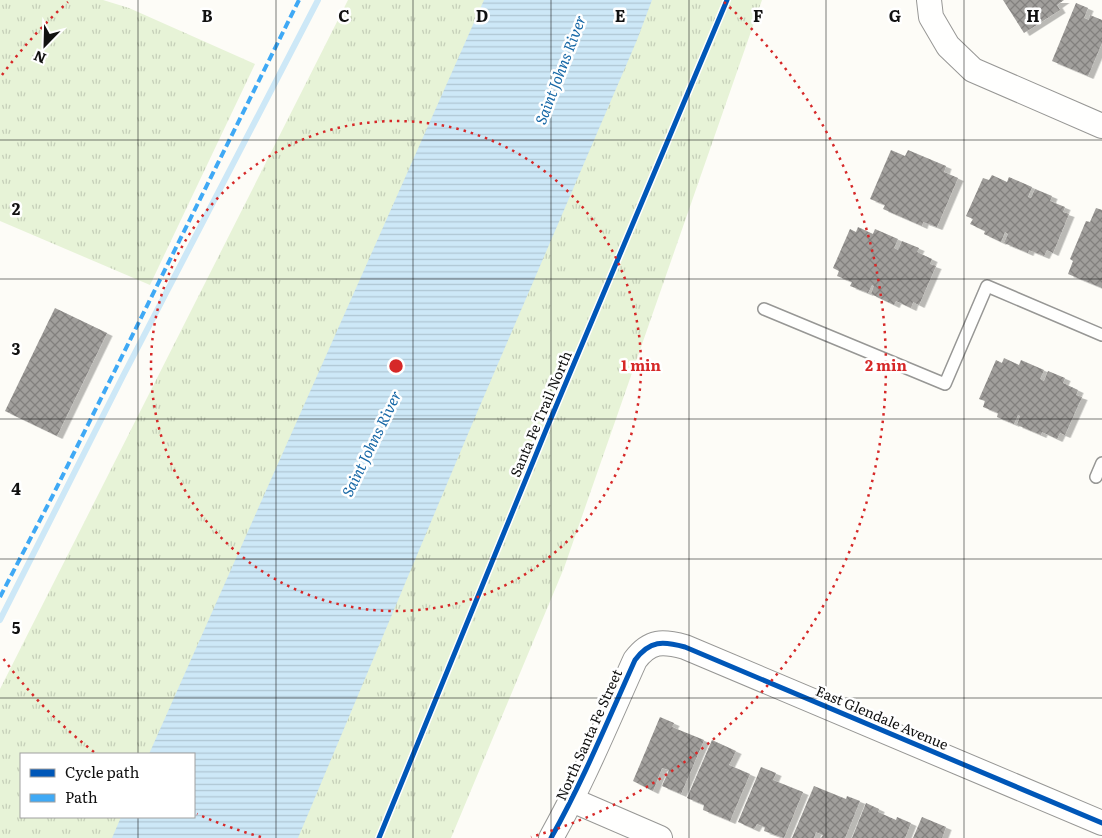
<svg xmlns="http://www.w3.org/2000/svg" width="1102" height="838" font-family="Literata,serif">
<defs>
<pattern id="grass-tufts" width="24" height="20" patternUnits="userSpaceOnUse" patternTransform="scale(1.25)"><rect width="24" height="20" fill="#e7f3d7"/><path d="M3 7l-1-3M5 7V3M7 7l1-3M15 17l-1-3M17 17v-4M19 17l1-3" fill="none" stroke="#c5cfb8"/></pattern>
<pattern id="water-rules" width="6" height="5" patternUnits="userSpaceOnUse" patternTransform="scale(1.25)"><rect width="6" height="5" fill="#cde8f7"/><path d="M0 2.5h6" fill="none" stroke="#afc6d3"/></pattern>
<pattern id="building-cross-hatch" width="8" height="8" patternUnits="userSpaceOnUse" patternTransform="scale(1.25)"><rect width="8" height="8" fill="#a19f9c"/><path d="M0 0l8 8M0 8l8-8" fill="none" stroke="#82807e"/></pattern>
<filter id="shadow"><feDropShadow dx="5.5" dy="3" stdDeviation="0" flood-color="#0004"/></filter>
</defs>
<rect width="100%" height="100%" fill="#fdfcf7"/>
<!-- grass -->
<g fill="url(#grass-tufts)" fill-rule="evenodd">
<path d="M 0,0 L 103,0 L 129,8 L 255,64 L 150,285 L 0,221 Z"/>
<path d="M 348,0 L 762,0 L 564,568 L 451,838 L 0,838 L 0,689 ZM 21,754 L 194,754 L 194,817 L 21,817 Z"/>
</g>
<!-- water -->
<path fill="url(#water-rules)" d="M 484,0 L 652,0 L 637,40 L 473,422 L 298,838 L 112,838 L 121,817 L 194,817 L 194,754 L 149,754 Z"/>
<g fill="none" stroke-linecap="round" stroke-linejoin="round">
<!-- stream -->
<path stroke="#cde8f7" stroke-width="6" d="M 0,620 L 123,376 L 318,0"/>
</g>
<!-- building -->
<g fill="url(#building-cross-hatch)" filter="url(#shadow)">
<path d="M 1003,0 L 1064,0 L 1057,5 L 1060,10 L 1024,33 Z"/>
<path d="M 1076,3 L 1088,8 L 1084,18 L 1089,20 L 1090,15 L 1102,20 L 1102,43 L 1088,76 L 1052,61 Z"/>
<path d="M 891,150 L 905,156 L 908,150 L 946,166 L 944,172 L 958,178 L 937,227 L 923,222 L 922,226 L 883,209 L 885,205 L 870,199 Z"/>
<path d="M 992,175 L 1007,182 L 1009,177 L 1032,187 L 1028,197 L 1031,198 L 1035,189 L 1052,196 L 1050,201 L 1065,207 L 1063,212 L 1069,214 L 1053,253 L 1047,250 L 1044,256 L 1029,250 L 1028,253 L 1004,243 L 1008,234 L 1005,232 L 1001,242 L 984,234 L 985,231 L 970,224 L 973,219 L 966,216 L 983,178 L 989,180 Z"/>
<path d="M 1096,208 L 1102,210 L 1102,288 L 1068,274 L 1073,261 L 1070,259 L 1086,221 L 1090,222 Z"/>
<path d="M 858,227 L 873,234 L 875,229 L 898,239 L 894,248 L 898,250 L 902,241 L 919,248 L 917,252 L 932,259 L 930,264 L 936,266 L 919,305 L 913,302 L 911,308 L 896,301 L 894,305 L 871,294 L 874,286 L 872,285 L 868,293 L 850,286 L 852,282 L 837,276 L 839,271 L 833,268 L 850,229 L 856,232 Z"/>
<path d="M 55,308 L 107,333 L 57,436 L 5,411 Z"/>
<path d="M 1004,358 L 1019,365 L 1021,360 L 1044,370 L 1040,379 L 1044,381 L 1048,371 L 1065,378 L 1063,383 L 1078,390 L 1076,395 L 1082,397 L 1065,435 L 1060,433 L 1057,439 L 1042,432 L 1041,435 L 1017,425 L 1020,416 L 1018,415 L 1014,424 L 997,417 L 998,413 L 983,407 L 985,401 L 979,399 L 996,360 L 1002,363 Z"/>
<path d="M 660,717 L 674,723 L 672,727 L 704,740 L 681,794 L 662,786 L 669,770 L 662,768 L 653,791 L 633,781 Z"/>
<path d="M 712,740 L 736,751 L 729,765 L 750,774 L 730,821 L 703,810 L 704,805 L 687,798 Z"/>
<path d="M 761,767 L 776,773 L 773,780 L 803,792 L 784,838 L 764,831 L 765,827 L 757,824 L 754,829 L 738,822 Z"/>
<path d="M 814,786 L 846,799 L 847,796 L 860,801 L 845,838 L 821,838 L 823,835 L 816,832 L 814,838 L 792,838 Z"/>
<path d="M 866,803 L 879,809 L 878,812 L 896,820 L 897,817 L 911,823 L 905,838 L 852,838 Z"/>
<path d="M 922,817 L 946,827 L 942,838 L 913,838 Z"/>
</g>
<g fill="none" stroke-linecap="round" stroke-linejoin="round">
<!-- service casing -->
<g stroke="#979795" stroke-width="14">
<g id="service">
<path d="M 764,309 L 945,384 L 987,286 L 1102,335"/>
<path d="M 1096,477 L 1102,463"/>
</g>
</g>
<!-- minor casing -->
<g stroke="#979795" stroke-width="26">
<g id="minor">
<path d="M 929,0 L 931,17 L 948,46 L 973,70 L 1102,126"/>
<path d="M 572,800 L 660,838"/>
<path d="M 551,838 C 583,781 608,720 635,660 C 650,640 663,641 685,647 L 1102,823"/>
</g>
</g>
<!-- service -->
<use href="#service" stroke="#fffffe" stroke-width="11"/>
<!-- minor -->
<use href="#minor" stroke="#fffffe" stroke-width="24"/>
<!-- quiet -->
<path stroke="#3fa9f5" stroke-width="4" stroke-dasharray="8 4" stroke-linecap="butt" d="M 0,597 L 52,497 L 299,0"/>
<!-- cycleway casing -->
<g stroke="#fff" stroke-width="8">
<g id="cycleway">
<path d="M 379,838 L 546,430 L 727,0"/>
<path d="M 551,838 C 583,781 608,720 635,660 C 650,640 663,641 685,647 L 1102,823"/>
</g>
</g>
<!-- cycleway -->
<use href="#cycleway" stroke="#0057b8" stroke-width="5"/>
</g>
<!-- grid -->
<path fill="none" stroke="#111" stroke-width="1" stroke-opacity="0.55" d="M 138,0 L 138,754M 276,0 L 276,838M 413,0 L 413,838M 551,0 L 551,838M 689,0 L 689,838M 826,0 L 826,838M 964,0 L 964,838M 0,140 L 1102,140M 0,279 L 1102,279M 0,419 L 1102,419M 0,559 L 1102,559M 0,698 L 1102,698M 138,817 L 138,838"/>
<!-- distance rings -->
<g fill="none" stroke="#d62828" stroke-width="2.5" stroke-dasharray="2.5 5">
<circle cx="396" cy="366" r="245"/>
<path d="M261 837A490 490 0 0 1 197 814M94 752A490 490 0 0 1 2 657M2 75A490 490 0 0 1 68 2M724 2A490 490 0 0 1 531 837"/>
</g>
<g text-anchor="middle" stroke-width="5" stroke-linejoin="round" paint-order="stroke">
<!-- street labels -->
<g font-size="14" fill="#111" stroke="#fff">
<text transform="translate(541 414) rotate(-67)" y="5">Santa Fe Trail North</text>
<text transform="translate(882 718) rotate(23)" y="5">East Glendale Avenue</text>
<text transform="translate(589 735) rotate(-66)" y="5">North Santa Fe Street</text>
</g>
<!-- water labels -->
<g font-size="15" font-style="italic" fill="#1768a6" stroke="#fff">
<text transform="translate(561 70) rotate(-69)" y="5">Saint Johns River</text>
<text transform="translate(372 444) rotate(-64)" y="5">Saint Johns River</text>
</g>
</g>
<g font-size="16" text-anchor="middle" font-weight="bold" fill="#111" stroke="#fff" stroke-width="5" stroke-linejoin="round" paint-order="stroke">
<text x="207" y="22">B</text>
<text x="344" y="22">C</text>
<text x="482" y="22">D</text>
<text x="620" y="22">E</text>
<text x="758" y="22">F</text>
<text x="895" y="22">G</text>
<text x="1033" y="22">H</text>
<text x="16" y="215">2</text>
<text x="16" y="355">3</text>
<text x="16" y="495">4</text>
<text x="16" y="634">5</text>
</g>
<circle cx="396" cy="366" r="8" fill="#d62828" stroke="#fff" stroke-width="2.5"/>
<g font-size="15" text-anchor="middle" font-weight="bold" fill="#d62828" stroke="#fff" stroke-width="5" stroke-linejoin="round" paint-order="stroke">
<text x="641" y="371">1 min</text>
<text x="886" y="371">2 min</text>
</g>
<!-- legend -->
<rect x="20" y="753" width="175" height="65" fill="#ffffff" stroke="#a0a0a0"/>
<rect x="30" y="769" width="25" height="8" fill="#0057b8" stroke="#a0a0a0"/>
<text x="65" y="778" font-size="15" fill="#111111">Cycle path</text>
<rect x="30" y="794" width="25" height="8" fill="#3fa9f5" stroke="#a0a0a0"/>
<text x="65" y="803" font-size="15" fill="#111111">Path</text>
<!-- north arrow -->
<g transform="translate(45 45) rotate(203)" stroke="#ffffff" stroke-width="4" paint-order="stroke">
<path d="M0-4L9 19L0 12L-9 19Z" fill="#111111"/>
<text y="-8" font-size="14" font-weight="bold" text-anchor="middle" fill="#111111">N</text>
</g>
</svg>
